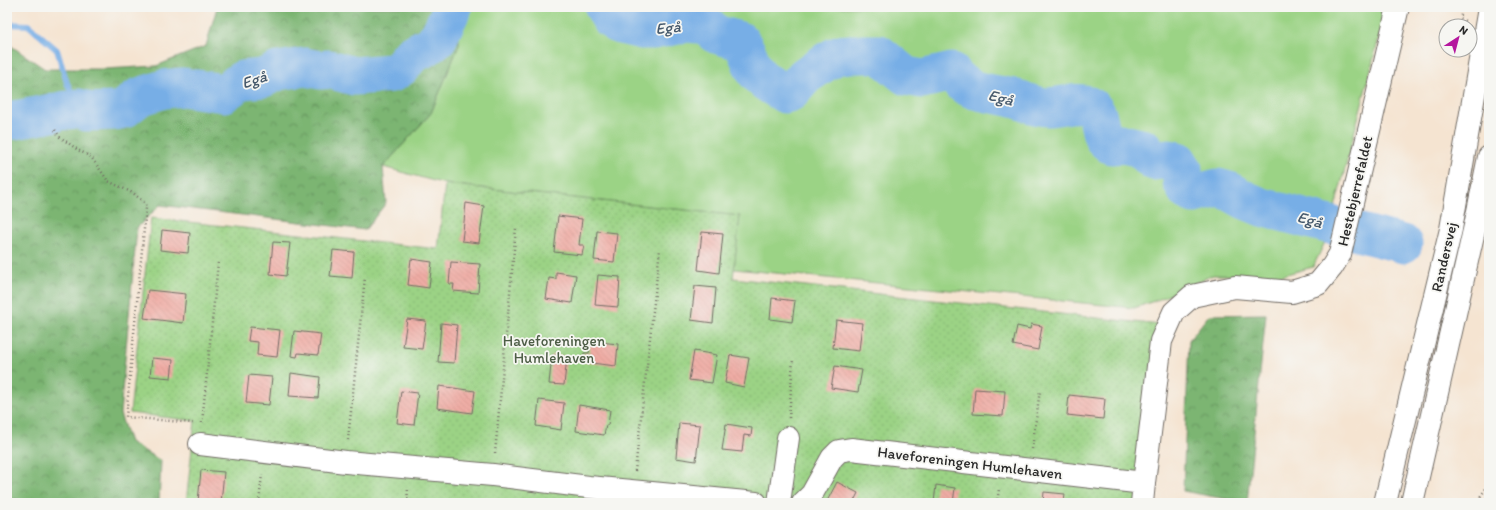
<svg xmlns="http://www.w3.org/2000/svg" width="1496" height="510" font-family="Itim,sans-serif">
<defs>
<pattern id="forest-crowns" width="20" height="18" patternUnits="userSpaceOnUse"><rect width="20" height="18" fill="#7cb572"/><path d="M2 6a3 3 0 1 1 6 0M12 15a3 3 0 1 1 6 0" fill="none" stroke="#66935e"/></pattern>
<pattern id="park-dots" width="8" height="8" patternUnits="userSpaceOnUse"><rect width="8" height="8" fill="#9bd385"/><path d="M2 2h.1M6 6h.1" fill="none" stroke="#86b573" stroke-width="1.8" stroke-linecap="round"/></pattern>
<pattern id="building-back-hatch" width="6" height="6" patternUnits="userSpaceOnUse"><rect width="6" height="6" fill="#efaca4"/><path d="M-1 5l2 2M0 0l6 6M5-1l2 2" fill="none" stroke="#cd948d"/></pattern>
</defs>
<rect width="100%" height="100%" fill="#f6f6f2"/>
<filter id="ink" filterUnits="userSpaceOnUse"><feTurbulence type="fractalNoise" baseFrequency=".025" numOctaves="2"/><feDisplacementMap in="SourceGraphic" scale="8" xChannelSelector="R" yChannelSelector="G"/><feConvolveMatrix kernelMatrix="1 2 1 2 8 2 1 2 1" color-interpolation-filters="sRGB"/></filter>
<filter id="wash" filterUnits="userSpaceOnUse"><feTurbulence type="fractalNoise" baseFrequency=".012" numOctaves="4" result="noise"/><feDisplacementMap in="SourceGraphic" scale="16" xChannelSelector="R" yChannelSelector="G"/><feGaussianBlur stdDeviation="0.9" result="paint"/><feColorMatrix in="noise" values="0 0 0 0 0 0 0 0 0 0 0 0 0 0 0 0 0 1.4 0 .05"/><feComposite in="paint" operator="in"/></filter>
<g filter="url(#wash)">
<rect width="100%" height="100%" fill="#f5e4d1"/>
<!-- grass -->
<path fill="#9bd385" stroke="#637f58" d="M 457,7 L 1387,7 L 1327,238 L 1313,267 L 1279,276 L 1213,275 L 1160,299 L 1134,308 L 734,269 L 739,216 L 445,184 L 383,167 L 431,113 L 459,45 Z"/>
<!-- forest -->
<g fill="url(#forest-crowns)" stroke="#54704e">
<path d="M 217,7 L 457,7 L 459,45 L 431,113 L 383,167 L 386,203 L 365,230 L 160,205 L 137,228 L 120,414 L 130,442 L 161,461 L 159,503 L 7,503 L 7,43 L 45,69 L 105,69 L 156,66 L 206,46 Z"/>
<path d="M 1266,314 L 1247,503 L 1183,491 L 1189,340 L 1209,315 Z"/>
</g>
<!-- park -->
<path fill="url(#park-dots)" stroke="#637f58" d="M 445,184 L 740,216 L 733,278 L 1161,325 L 1141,503 L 186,503 L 195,421 L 130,413 L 151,218 L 438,249 Z"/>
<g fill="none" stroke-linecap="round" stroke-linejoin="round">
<!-- stream -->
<path stroke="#77aee6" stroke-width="6" d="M 7,24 L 28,25 L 57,50 L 67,83 L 79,108"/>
<!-- river -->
<g stroke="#77aee6" stroke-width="39">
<path d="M 604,7 L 610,18 L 617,24 L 642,30 L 654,30 L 688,23 L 698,24 L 708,26 L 715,34 L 740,41 C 747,50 749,58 753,67 C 759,80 774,87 785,94 L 791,92 L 805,76 L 827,61 L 838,55 L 851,54 L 879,54 L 906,76 L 922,79 L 952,72 C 966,96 994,92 1017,99 C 1027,102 1036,107 1047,107 C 1061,107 1076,100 1089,106 C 1101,111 1098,129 1104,139 C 1106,141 1109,143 1111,145 L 1123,144 L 1145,149 L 1147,155 L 1154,161 L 1169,159 L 1178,161 L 1183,169 L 1182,182 L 1187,191 L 1194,194 L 1218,188 L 1229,191 L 1245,200 L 1262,207 L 1403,244"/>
<path d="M 7,121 C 24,119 40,115 57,112 C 64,110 72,110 79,108 L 86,112 L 115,111 L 124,109 L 139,97 L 164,89 L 183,87 L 224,93 L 242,80 L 263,78 L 278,71 L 305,67 L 320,70 L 329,69 L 354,76 L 392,73 L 401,67 L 411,55 L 428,46 L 438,38 L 453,7"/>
</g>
</g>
<g id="blocks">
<!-- building -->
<g fill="url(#building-back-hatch)">
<path d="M 466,203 L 484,206 L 479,243 L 462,241 Z"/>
<path d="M 558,216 L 582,219 L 579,245 L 584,245 L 582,255 L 554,252 Z"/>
<path d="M 162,230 L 190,233 L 188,253 L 160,250 Z"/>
<path d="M 597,231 L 617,233 L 614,262 L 594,260 Z"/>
<path d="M 702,232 L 723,234 L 719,273 L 698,270 Z"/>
<path d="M 273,242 L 290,243 L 286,276 L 270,274 Z"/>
<path d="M 333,250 L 354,252 L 352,278 L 330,276 Z"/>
<path d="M 411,259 L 432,262 L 429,288 L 408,285 Z"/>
<path d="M 451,262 L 480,264 L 478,293 L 453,291 L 454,284 L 449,284 Z"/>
<path d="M 556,272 L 576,275 L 572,303 L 546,299 L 549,278 L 556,279 Z"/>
<path d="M 598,275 L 620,277 L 618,307 L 595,305 Z"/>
<path d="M 695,286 L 716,288 L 713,323 L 691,320 Z"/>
<path d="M 148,290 L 186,294 L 183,323 L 144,318 Z"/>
<path d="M 772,298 L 795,301 L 792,322 L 770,319 Z"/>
<path d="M 407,319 L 426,321 L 422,349 L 403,347 Z"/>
<path d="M 836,320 L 862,323 L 859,351 L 833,348 Z"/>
<path d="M 441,323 L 457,325 L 454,363 L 438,362 Z"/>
<path d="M 1031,324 L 1042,326 L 1038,350 L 1013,345 L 1017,326 L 1030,329 Z"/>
<path d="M 250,327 L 280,330 L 277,357 L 257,355 L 258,342 L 248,341 Z"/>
<path d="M 294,331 L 321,334 L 318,355 L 298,353 L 297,357 L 291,356 Z"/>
<path d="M 590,341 L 618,344 L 616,366 L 583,362 L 584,353 L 589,353 Z"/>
<path d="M 694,351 L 717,355 L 712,383 L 689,380 Z"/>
<path d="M 552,355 L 567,357 L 564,385 L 549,384 Z"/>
<path d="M 730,355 L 749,358 L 744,387 L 725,383 Z"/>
<path d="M 152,358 L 173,360 L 171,378 L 150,376 Z"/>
<path d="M 835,366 L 862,370 L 858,392 L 831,388 Z"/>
<path d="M 291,373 L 320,377 L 318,398 L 289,396 Z"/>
<path d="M 249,375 L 272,377 L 269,405 L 246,403 Z"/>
<path d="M 439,386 L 475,391 L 472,413 L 437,408 Z"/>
<path d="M 975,389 L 1005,391 L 1003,416 L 973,414 Z"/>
<path d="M 401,391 L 418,393 L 414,425 L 397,423 Z"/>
<path d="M 1069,395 L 1105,399 L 1103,419 L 1067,415 Z"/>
<path d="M 539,400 L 564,403 L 561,430 L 536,426 Z"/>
<path d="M 579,405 L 610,410 L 608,425 L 606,425 L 604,435 L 576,431 Z"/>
<path d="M 679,423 L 700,425 L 696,461 L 676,458 Z"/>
<path d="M 726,424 L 752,428 L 751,436 L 744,435 L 742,452 L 722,450 Z"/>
<path d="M 201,470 L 224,472 L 221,503 L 198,502 Z"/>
<path d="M 837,482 L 858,493 L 853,503 L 826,503 Z"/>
<path d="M 936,485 L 955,488 L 953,503 L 934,503 Z"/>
<path d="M 1044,492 L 1065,494 L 1064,503 L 1043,503 Z"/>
</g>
</g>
</g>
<g filter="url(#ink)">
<use href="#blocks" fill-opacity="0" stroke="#726c65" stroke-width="1"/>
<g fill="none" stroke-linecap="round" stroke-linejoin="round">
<!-- minor casing -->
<g stroke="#726c65" stroke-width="24">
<g id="minor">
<path d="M 200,444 L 346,462 L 493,475 L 589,487 L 756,503"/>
<path d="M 1144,483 L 1161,341 L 1174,312 L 1192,296 L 1235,287 L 1292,292 L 1318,284 L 1332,267 L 1340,254 L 1398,7"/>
<path d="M 779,503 L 788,438"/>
<path d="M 803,503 L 812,494 L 832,458 L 839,451 L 851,449 L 1144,483 L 1142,503"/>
</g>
</g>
<!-- major casing -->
<g stroke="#726c65" stroke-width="24">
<g id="major">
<path d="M 1385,503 L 1451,229 L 1489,8"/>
<path d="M 1412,503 L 1475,226 L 1489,157"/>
</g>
</g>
<!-- path -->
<g stroke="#726c65" stroke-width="2.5" stroke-dasharray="1 3" stroke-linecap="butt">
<path d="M 1463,7 L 1460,18 L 1465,21"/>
<path d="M 55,130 L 60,137 L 78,150 L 91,157 L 108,181 L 133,193 L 145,203 L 146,208 L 126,417 L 193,423"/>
<path d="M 789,418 L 793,359"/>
<path d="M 202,423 L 218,262"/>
<path d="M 348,440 L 365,277"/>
<path d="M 1032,449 L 1040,390"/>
<path d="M 495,453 L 516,228"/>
<path d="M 635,471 L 660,249"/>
<path d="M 259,503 L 262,474"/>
<path d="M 407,503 L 408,488"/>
<path d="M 997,503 L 999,489"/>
<path d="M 1476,503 L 1489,484"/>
</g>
<!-- minor -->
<use href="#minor" stroke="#fff" stroke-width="22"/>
<!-- major -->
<use href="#major" stroke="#fff" stroke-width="22"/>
</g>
</g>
<g text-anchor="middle" stroke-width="3.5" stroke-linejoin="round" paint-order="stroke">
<!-- street labels -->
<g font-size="15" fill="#2b2b2b" stroke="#f6f6f2">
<text transform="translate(1355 191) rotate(-77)" y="5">Hestebjerrefaldet</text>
<text transform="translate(1444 257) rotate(-77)" y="5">Randersvej</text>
<text transform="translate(970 463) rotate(7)" y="5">Haveforeningen Humlehaven</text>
</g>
<!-- park labels -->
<g font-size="15" fill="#4d5d46" stroke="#f6f6f2">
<text x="554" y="346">Haveforeningen<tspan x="554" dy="17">Humlehaven</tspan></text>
</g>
<!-- water labels -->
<g font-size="16" font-style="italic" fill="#46596c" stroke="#f6f6f2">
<text transform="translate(668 27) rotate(-6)" y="6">Egå</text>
<text transform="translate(254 79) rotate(-18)" y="6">Egå</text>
<text transform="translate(1001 97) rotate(14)" y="6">Egå</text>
<text transform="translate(1310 219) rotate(15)" y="6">Egå</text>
</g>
</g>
<!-- margin -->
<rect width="1496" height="510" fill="none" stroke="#f6f6f2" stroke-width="24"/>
<!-- north arrow -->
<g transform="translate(1458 38) rotate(36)"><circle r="19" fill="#f6f6f2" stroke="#a5a5a2"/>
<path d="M0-3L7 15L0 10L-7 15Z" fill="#b5179e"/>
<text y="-6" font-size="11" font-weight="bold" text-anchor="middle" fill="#2b2b2b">N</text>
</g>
</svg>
